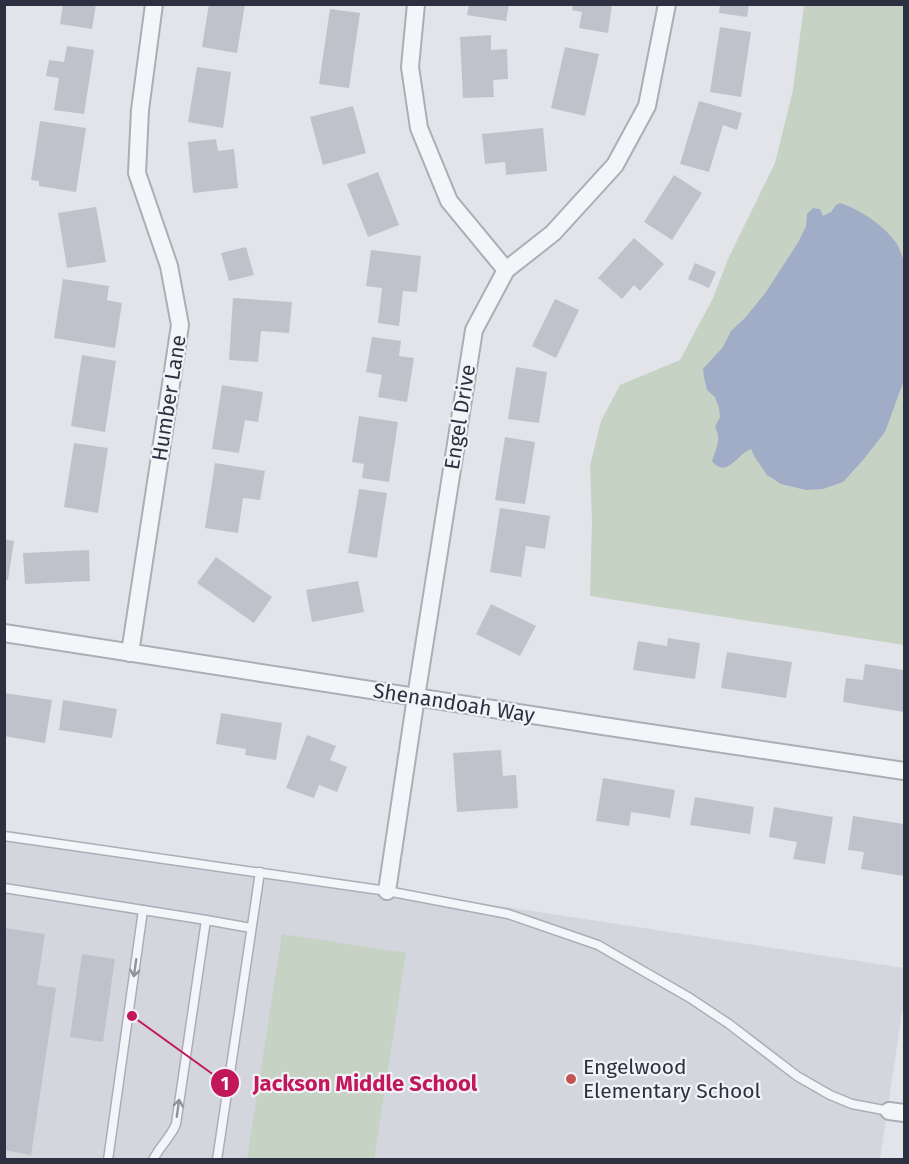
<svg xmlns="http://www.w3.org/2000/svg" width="909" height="1164" font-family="'Fira Sans',sans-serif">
<rect width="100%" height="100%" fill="#e2e4e9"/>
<!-- built -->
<path fill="#d4d6de" d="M 4,830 L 904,968 L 904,999 L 880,1159 L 5,1159 Z"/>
<!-- green -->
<g fill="#c5d2c4">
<path d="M 804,5 L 904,5 L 904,645 L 590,596 L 592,521 L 590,466 L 601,421 L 620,385 L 680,360 L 713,298 L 728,259 L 775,163 L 793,90 Z"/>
<path d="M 282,934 L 406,953 L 374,1159 L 247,1159 Z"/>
</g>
<!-- water -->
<path fill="#a1acc6" d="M 840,203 C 861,210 885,226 897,244 C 900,249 902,256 904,262 L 904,380 L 885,432 L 863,460 L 843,482 L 823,489 L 806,490 L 781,484 L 767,475 L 754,456 L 751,449 C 736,455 727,479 712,461 C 716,448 722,439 715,427 L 720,417 L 719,408 L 715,397 L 707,390 L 704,377 L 703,369 L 723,347 L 731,331 L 745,318 L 766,292 L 799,241 L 806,226 L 807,214 L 813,208 L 820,209 L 823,216 L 831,212 L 836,205 Z"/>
<!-- building -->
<g fill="#c0c2cb">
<path d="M 63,4 L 96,4 L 92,29 L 60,24 Z"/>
<path d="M 209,4 L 245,4 L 237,53 L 202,47 Z"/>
<path d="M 469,4 L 509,4 L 506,21 L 467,15 Z"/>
<path d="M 573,4 L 612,4 L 608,33 L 579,28 L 582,12 L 572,10 Z"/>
<path d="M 720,4 L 749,4 L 747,17 L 719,13 Z"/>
<path d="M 330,9 L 360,13 L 349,88 L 319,84 Z"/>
<path d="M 720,27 L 751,32 L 741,97 L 710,92 Z"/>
<path d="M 491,35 L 491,50 L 507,49 L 508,79 L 493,80 L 494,97 L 463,98 L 460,37 Z"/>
<path d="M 67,46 L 94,50 L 84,114 L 54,110 L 59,78 L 46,76 L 49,60 L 64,62 Z"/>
<path d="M 565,47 L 599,54 L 585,116 L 551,108 Z"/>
<path d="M 197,67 L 231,72 L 223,128 L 188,122 Z"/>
<path d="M 699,101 L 742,113 L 737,130 L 723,125 L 709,172 L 680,164 Z"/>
<path d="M 353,106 L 366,153 L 323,165 L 310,117 Z"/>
<path d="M 40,121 L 86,128 L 76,192 L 39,186 L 39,181 L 31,180 Z"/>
<path d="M 543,128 L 547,171 L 506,175 L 505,162 L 485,164 L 482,134 Z"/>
<path d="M 216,139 L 218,151 L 234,149 L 238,188 L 193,193 L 188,142 Z"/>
<path d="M 378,172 L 399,225 L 368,237 L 347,184 Z"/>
<path d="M 674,175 L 702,193 L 672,240 L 644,222 Z"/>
<path d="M 96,207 L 106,262 L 67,268 L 58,213 Z"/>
<path d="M 634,238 L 664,264 L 640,291 L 634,285 L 622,299 L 598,278 Z"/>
<path d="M 246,247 L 254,275 L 229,281 L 221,253 Z"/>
<path d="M 371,250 L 421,256 L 417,292 L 403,291 L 399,326 L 378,323 L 382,288 L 366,286 Z"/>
<path d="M 695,263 L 716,272 L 709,288 L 688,279 Z"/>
<path d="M 63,279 L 109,286 L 107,300 L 122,303 L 115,348 L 54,338 Z"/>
<path d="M 233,298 L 292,302 L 289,333 L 261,331 L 258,362 L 229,360 Z"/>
<path d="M 555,299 L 579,310 L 556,358 L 532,346 Z"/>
<path d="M 372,337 L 401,341 L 399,356 L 414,358 L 407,402 L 378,397 L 382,375 L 366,372 Z"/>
<path d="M 82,355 L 116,361 L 105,432 L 71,426 Z"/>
<path d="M 516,367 L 547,372 L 539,423 L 508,419 Z"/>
<path d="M 222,385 L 263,392 L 258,422 L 245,420 L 239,453 L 212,449 Z"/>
<path d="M 359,416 L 398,422 L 389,482 L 362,478 L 364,464 L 352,462 Z"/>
<path d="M 505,437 L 535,442 L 525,504 L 495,500 Z"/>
<path d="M 74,443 L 108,448 L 98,513 L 64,507 Z"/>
<path d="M 215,463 L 265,471 L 260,500 L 243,498 L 238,533 L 205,528 Z"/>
<path d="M 359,489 L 387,493 L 377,558 L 348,553 Z"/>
<path d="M 500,508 L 550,516 L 545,549 L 526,546 L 521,577 L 490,572 Z"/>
<path d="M 4,539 L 14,541 L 8,580 L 4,579 Z"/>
<path d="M 89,550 L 90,581 L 25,584 L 23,553 Z"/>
<path d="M 216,557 L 272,597 L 254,623 L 197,583 Z"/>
<path d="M 358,581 L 364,612 L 312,622 L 306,590 Z"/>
<path d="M 491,604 L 536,626 L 520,656 L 476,634 Z"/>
<path d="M 668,638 L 700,643 L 695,679 L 633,670 L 638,641 L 667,646 Z"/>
<path d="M 727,652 L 792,662 L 786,698 L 721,688 Z"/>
<path d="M 865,664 L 904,670 L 904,712 L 843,702 L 846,678 L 863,680 Z"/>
<path d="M 4,693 L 52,700 L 45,743 L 4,736 Z"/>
<path d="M 63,700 L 117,709 L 112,738 L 59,730 Z"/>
<path d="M 221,713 L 282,723 L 276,760 L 245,755 L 246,749 L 216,744 Z"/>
<path d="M 307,735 L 336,746 L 330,760 L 347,767 L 337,792 L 319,785 L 314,798 L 286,788 Z"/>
<path d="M 501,750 L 503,776 L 516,775 L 518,808 L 457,812 L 453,753 Z"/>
<path d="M 603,778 L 675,790 L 670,818 L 631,812 L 629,826 L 596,821 Z"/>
<path d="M 695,797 L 754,807 L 750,834 L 690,825 Z"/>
<path d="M 774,807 L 833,817 L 825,864 L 793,859 L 797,842 L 769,837 Z"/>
<path d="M 853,816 L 904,824 L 904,876 L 861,869 L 864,852 L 848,850 Z"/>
<path d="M 4,928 L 45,934 L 37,985 L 56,988 L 31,1155 L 4,1150 Z"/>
<path d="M 82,954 L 115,959 L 103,1042 L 70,1037 Z"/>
</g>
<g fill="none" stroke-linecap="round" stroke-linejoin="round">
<!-- service casing -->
<g stroke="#abaeb6" stroke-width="11">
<g id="service">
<path d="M 4,836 L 387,891 L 508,914 L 598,945 L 690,998 L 729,1024 L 797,1076 L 830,1095 L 852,1104 L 889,1111"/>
<path d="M 4,888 L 206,920 L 251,928"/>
<path d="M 108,1160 L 143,910"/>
<path d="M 153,1160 C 159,1147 171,1137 176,1124 L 206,920"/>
<path d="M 217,1160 L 260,872"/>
</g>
</g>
<!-- minor casing -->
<g stroke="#abaeb6" stroke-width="20">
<g id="minor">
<path d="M 416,4 L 410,67 L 419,128 L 449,201 L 506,270"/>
<path d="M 4,633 L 603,726 L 904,771"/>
<path d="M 130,653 L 180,325 L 169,266 L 137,173 L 140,110 L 154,4"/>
<path d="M 387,891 L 416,697 L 474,330 L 506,270 L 553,233 L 615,165 L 647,106 L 667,4"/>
<path d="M 889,1111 L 904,1113"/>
</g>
</g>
<!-- service -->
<use href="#service" stroke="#f4f5f8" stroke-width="8"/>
<!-- minor -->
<use href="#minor" stroke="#f4f5f8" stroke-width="16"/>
</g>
<!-- one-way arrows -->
<defs><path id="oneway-shaft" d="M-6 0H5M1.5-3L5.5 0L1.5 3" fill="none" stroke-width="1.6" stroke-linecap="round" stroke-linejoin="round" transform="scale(1.5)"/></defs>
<g stroke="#90929c">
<use href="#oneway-shaft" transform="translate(135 968) rotate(98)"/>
<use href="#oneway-shaft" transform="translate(178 1108) rotate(-82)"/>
</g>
<!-- markers -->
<circle fill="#c25553" stroke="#f2f3f7" stroke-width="2" cx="571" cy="1079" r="6"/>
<g text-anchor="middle" stroke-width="4.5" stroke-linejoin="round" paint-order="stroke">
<!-- street labels -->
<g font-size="21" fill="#2c3040" stroke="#f2f3f7">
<text transform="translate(169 398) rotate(-81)" y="7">Humber Lane</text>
<text transform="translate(460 417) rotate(-81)" y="7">Engel Drive</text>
<text transform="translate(454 703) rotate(9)" y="7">Shenandoah Way</text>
</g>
<!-- poi labels -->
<g font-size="21" fill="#2c3040" stroke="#f2f3f7" text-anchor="start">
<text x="583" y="1074">Engelwood<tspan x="583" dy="24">Elementary School</tspan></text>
</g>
</g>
<!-- callouts -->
<path fill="none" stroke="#c2185b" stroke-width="2" d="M132 1016L225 1083"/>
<g fill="#c2185b" stroke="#f2f3f7" stroke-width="2">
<circle cx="132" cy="1016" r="6"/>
<circle cx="225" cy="1083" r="15"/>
</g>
<g font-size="18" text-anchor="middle" font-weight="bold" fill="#fff">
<text x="225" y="1090">1</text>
</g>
<g font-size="22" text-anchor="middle" font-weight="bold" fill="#c2185b" stroke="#f2f3f7" stroke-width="4.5" stroke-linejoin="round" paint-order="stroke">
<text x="365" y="1091">Jackson Middle School</text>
</g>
<!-- border -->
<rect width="909" height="1164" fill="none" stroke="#2c3040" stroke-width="12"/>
</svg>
